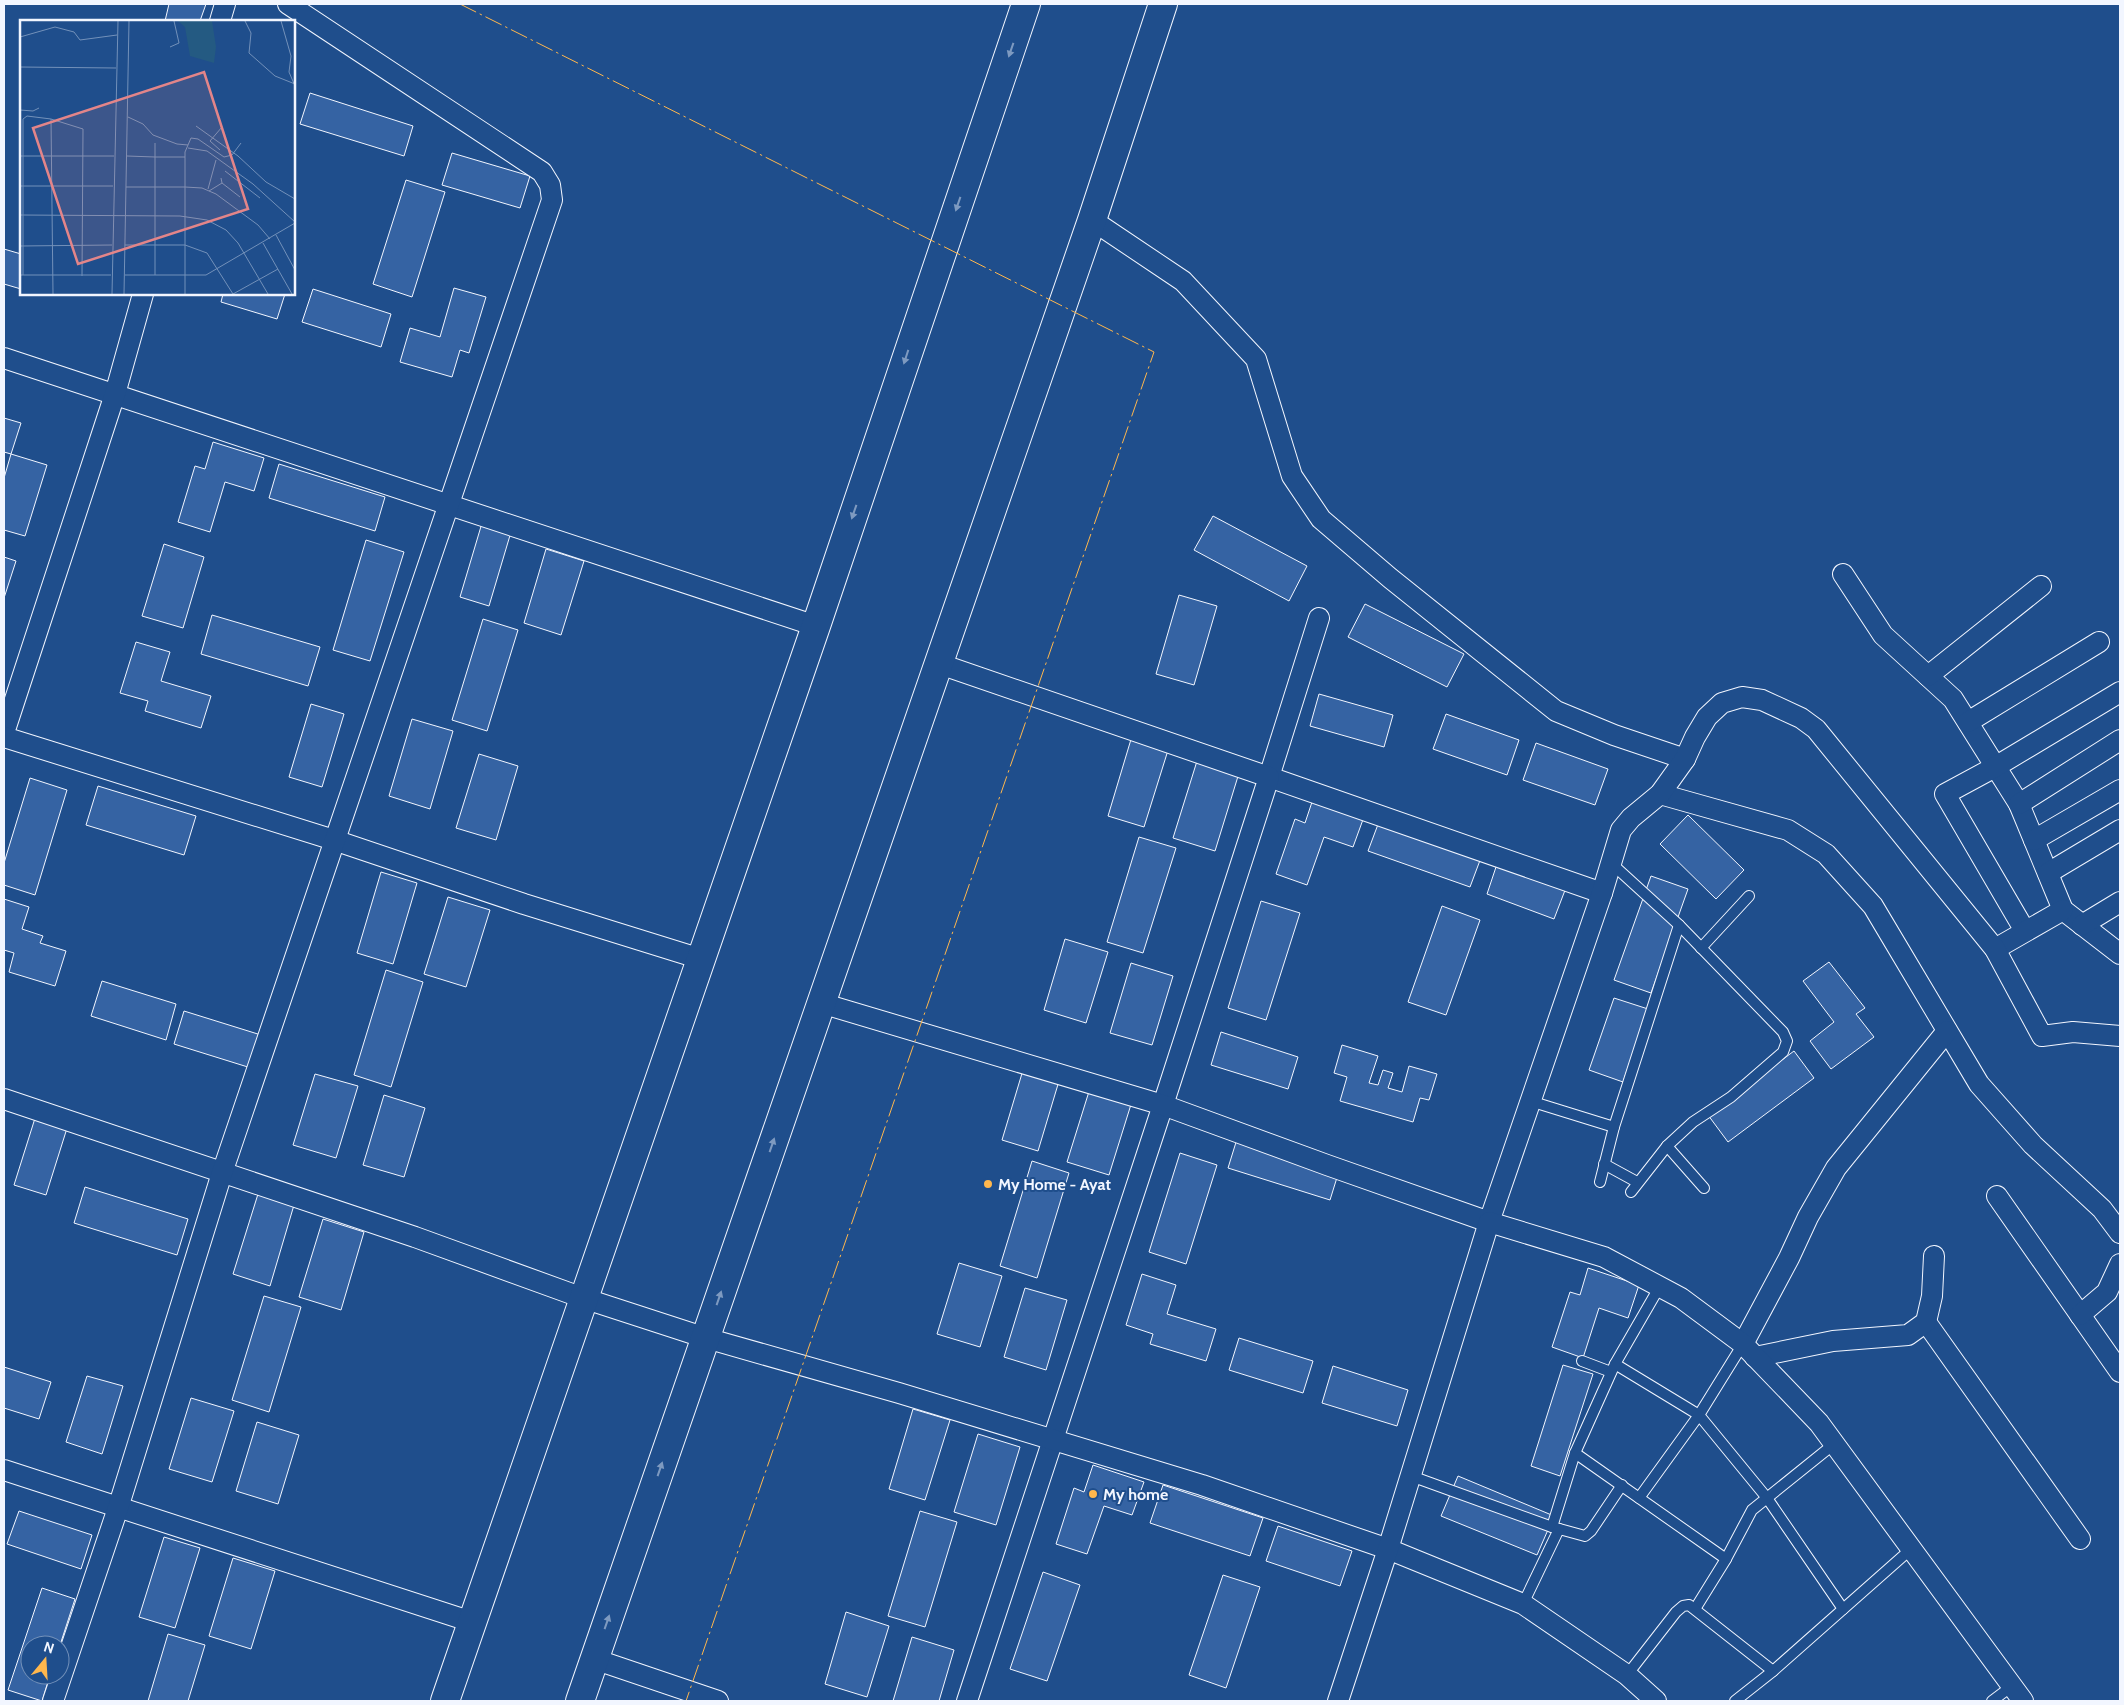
<svg xmlns="http://www.w3.org/2000/svg" width="2124" height="1705" font-family="Cabin,sans-serif">
<rect width="100%" height="100%" fill="#1f4e8c"/>
<!-- building -->
<g fill="#3563a3" stroke="#f2f6ff">
<path d="M 169,4 L 206,4 L 200,21 L 165,21 Z"/>
<path d="M 310,93 L 413,126 L 404,156 L 300,124 Z"/>
<path d="M 452,153 L 530,176 L 520,208 L 442,185 Z"/>
<path d="M 406,180 L 445,192 L 412,297 L 373,284 Z"/>
<path d="M 4,249 L 21,254 L 21,289 L 4,284 Z"/>
<path d="M 454,288 L 486,297 L 469,353 L 460,350 L 452,377 L 400,362 L 410,328 L 440,337 Z"/>
<path d="M 313,289 L 391,314 L 381,347 L 302,322 Z"/>
<path d="M 223,294 L 285,294 L 277,319 L 221,302 Z"/>
<path d="M 4,418 L 21,423 L 11,454 L 4,452 Z"/>
<path d="M 213,442 L 264,458 L 254,491 L 225,482 L 210,532 L 178,522 L 195,466 L 205,469 Z"/>
<path d="M 11,454 L 47,465 L 25,536 L 4,530 L 4,478 Z"/>
<path d="M 279,464 L 385,497 L 375,531 L 269,498 Z"/>
<path d="M 1213,516 L 1307,566 L 1289,601 L 1194,550 Z"/>
<path d="M 482,523 L 511,532 L 489,606 L 460,597 Z"/>
<path d="M 366,540 L 404,552 L 370,661 L 333,650 Z"/>
<path d="M 164,544 L 204,557 L 183,628 L 142,616 Z"/>
<path d="M 546,549 L 584,561 L 561,635 L 524,623 Z"/>
<path d="M 4,557 L 16,561 L 4,598 Z"/>
<path d="M 1179,595 L 1217,606 L 1194,685 L 1156,674 Z"/>
<path d="M 1365,604 L 1464,654 L 1447,687 L 1348,637 Z"/>
<path d="M 212,615 L 320,647 L 308,686 L 201,654 Z"/>
<path d="M 483,619 L 518,630 L 487,731 L 452,720 Z"/>
<path d="M 136,642 L 170,652 L 161,681 L 211,696 L 201,728 L 145,711 L 148,701 L 120,693 Z"/>
<path d="M 1319,694 L 1393,715 L 1384,747 L 1310,726 Z"/>
<path d="M 311,704 L 344,714 L 322,787 L 289,777 Z"/>
<path d="M 1446,714 L 1519,740 L 1507,775 L 1433,749 Z"/>
<path d="M 412,719 L 453,731 L 430,809 L 389,796 Z"/>
<path d="M 1132,736 L 1169,747 L 1144,827 L 1108,816 Z"/>
<path d="M 1536,743 L 1608,769 L 1595,805 L 1523,780 Z"/>
<path d="M 479,754 L 518,766 L 496,840 L 456,828 Z"/>
<path d="M 1197,761 L 1239,773 L 1215,851 L 1173,838 Z"/>
<path d="M 30,778 L 67,790 L 35,895 L 4,885 L 4,863 Z"/>
<path d="M 98,786 L 196,816 L 184,855 L 86,825 Z"/>
<path d="M 1314,796 L 1365,814 L 1353,847 L 1324,837 L 1307,885 L 1276,874 L 1295,819 L 1305,823 Z"/>
<path d="M 1688,815 L 1744,870 L 1716,899 L 1660,844 Z"/>
<path d="M 1380,819 L 1482,855 L 1470,887 L 1368,851 Z"/>
<path d="M 1139,837 L 1176,848 L 1143,953 L 1107,942 Z"/>
<path d="M 1498,861 L 1567,885 L 1554,919 L 1487,894 Z"/>
<path d="M 381,872 L 417,883 L 393,964 L 357,953 Z"/>
<path d="M 1651,876 L 1688,889 L 1651,993 L 1614,980 Z"/>
<path d="M 448,897 L 490,910 L 466,987 L 424,974 Z"/>
<path d="M 4,899 L 29,907 L 22,929 L 43,936 L 40,943 L 66,951 L 55,986 L 9,972 L 14,953 L 4,950 Z"/>
<path d="M 1261,901 L 1300,913 L 1266,1020 L 1228,1008 Z"/>
<path d="M 1442,906 L 1480,920 L 1446,1015 L 1408,1002 Z"/>
<path d="M 1065,939 L 1108,952 L 1086,1023 L 1044,1010 Z"/>
<path d="M 1829,962 L 1865,1008 L 1856,1014 L 1874,1037 L 1831,1069 L 1810,1041 L 1834,1022 L 1803,981 Z"/>
<path d="M 1131,963 L 1173,976 L 1152,1045 L 1110,1033 Z"/>
<path d="M 386,970 L 423,982 L 391,1087 L 354,1075 Z"/>
<path d="M 102,981 L 176,1004 L 166,1040 L 91,1016 Z"/>
<path d="M 1614,998 L 1648,1009 L 1623,1082 L 1589,1070 Z"/>
<path d="M 184,1011 L 261,1035 L 251,1068 L 174,1044 Z"/>
<path d="M 1221,1032 L 1298,1057 L 1288,1089 L 1211,1065 Z"/>
<path d="M 1342,1045 L 1378,1056 L 1369,1083 L 1378,1085 L 1383,1070 L 1393,1073 L 1388,1088 L 1402,1092 L 1409,1066 L 1437,1074 L 1429,1100 L 1420,1098 L 1413,1122 L 1340,1101 L 1347,1077 L 1334,1073 Z"/>
<path d="M 1794,1051 L 1814,1078 L 1728,1142 L 1708,1115 Z"/>
<path d="M 1026,1060 L 1062,1071 L 1038,1151 L 1002,1140 Z"/>
<path d="M 315,1074 L 358,1086 L 336,1158 L 293,1145 Z"/>
<path d="M 1091,1085 L 1133,1098 L 1109,1175 L 1067,1162 Z"/>
<path d="M 384,1095 L 425,1108 L 404,1177 L 363,1165 Z"/>
<path d="M 36,1115 L 68,1125 L 46,1195 L 14,1185 Z"/>
<path d="M 1237,1139 L 1339,1171 L 1330,1200 L 1228,1168 Z"/>
<path d="M 1180,1153 L 1217,1165 L 1186,1264 L 1149,1252 Z"/>
<path d="M 1032,1161 L 1069,1173 L 1037,1278 L 1000,1266 Z"/>
<path d="M 85,1187 L 188,1219 L 177,1255 L 74,1223 Z"/>
<path d="M 258,1194 L 294,1205 L 270,1286 L 233,1274 Z"/>
<path d="M 323,1219 L 364,1232 L 341,1310 L 299,1297 Z"/>
<path d="M 959,1263 L 1002,1276 L 980,1347 L 937,1334 Z"/>
<path d="M 1588,1268 L 1639,1285 L 1628,1318 L 1599,1308 L 1583,1358 L 1552,1347 L 1570,1292 L 1580,1295 Z"/>
<path d="M 1142,1274 L 1176,1285 L 1167,1314 L 1216,1329 L 1206,1361 L 1150,1344 L 1153,1334 L 1126,1325 Z"/>
<path d="M 1025,1288 L 1067,1300 L 1046,1370 L 1004,1357 Z"/>
<path d="M 264,1296 L 301,1307 L 269,1412 L 232,1400 Z"/>
<path d="M 1239,1338 L 1313,1361 L 1303,1393 L 1229,1370 Z"/>
<path d="M 1563,1365 L 1593,1374 L 1560,1476 L 1531,1466 Z"/>
<path d="M 1333,1366 L 1408,1390 L 1397,1426 L 1322,1403 Z"/>
<path d="M 4,1367 L 51,1382 L 39,1419 L 4,1408 Z"/>
<path d="M 87,1376 L 123,1386 L 102,1454 L 66,1442 Z"/>
<path d="M 191,1398 L 234,1411 L 212,1482 L 169,1469 Z"/>
<path d="M 913,1409 L 950,1420 L 925,1500 L 889,1489 Z"/>
<path d="M 257,1422 L 299,1435 L 278,1504 L 236,1491 Z"/>
<path d="M 978,1434 L 1020,1447 L 996,1525 L 954,1512 Z"/>
<path d="M 1093,1465 L 1144,1482 L 1132,1515 L 1104,1506 L 1087,1554 L 1056,1544 L 1074,1488 L 1084,1492 Z"/>
<path d="M 1458,1476 L 1554,1516 L 1537,1555 L 1441,1516 Z"/>
<path d="M 1163,1485 L 1263,1518 L 1250,1556 L 1150,1523 Z"/>
<path d="M 19,1511 L 92,1535 L 81,1569 L 7,1544 Z"/>
<path d="M 920,1511 L 957,1522 L 925,1627 L 888,1616 Z"/>
<path d="M 1278,1526 L 1352,1551 L 1340,1586 L 1266,1561 Z"/>
<path d="M 164,1537 L 200,1548 L 175,1628 L 139,1617 Z"/>
<path d="M 233,1558 L 275,1571 L 251,1649 L 209,1636 Z"/>
<path d="M 1043,1572 L 1080,1585 L 1047,1681 L 1010,1669 Z"/>
<path d="M 1223,1575 L 1260,1587 L 1226,1688 L 1189,1675 Z"/>
<path d="M 42,1588 L 75,1599 L 60,1645 L 30,1645 L 30,1675 L 50,1675 L 42,1701 L 8,1690 Z"/>
<path d="M 846,1612 L 889,1626 L 867,1697 L 825,1684 Z"/>
<path d="M 168,1634 L 205,1645 L 188,1701 L 148,1701 Z"/>
<path d="M 912,1637 L 954,1650 L 939,1701 L 893,1701 Z"/>
</g>
<g fill="none" stroke-linecap="round" stroke-linejoin="round">
<!-- service casing -->
<g stroke="#f2f6ff" stroke-width="12">
<g id="service">
<path d="M 1611,863 L 1679,925 L 1783,1032 L 1787,1041 L 1783,1052 L 1731,1097 L 1693,1122 L 1667,1146 L 1631,1192"/>
<path d="M 1701,948 L 1749,896"/>
<path d="M 1530,1101 L 1614,1127"/>
<path d="M 1667,1146 L 1704,1188"/>
<path d="M 1604,1164 L 1637,1182"/>
<path d="M 1600,1182 L 1614,1127 L 1679,925"/>
<path d="M 1582,1361 L 1611,1372"/>
<path d="M 1615,1364 L 1699,1415 L 1767,1498 L 1843,1609"/>
<path d="M 1575,1453 L 1726,1559"/>
<path d="M 1411,1476 L 1552,1527 L 1585,1536 L 1591,1531 L 1622,1485"/>
<path d="M 1639,1498 L 1699,1415 L 1743,1344"/>
<path d="M 1552,1527 L 1575,1453 L 1615,1364 L 1660,1286"/>
<path d="M 1523,1604 L 1559,1529"/>
<path d="M 1695,1609 L 1726,1559 L 1752,1510 L 1834,1444"/>
<path d="M 1627,1675 L 1676,1612 L 1683,1606 L 1689,1605 L 1773,1671"/>
<path d="M 1735,1701 L 1773,1671 L 1911,1549"/>
<path d="M 1992,1701 L 2012,1686"/>
</g>
</g>
<!-- minor casing -->
<g stroke="#f2f6ff" stroke-width="22">
<g id="minor">
<path d="M 220,21 L 225,4"/>
<path d="M 1092,220 L 1183,281 L 1256,359 L 1292,476 L 1321,519 L 1390,578 L 1556,711 L 1614,735 L 1685,759"/>
<path d="M 4,358 L 816,626"/>
<path d="M 1843,574 L 1883,635 L 1953,699 L 2019,804 L 2063,910 L 2120,954"/>
<path d="M 1319,618 L 1269,777 L 1602,893"/>
<path d="M 937,663 L 1269,777 L 1163,1105 L 967,1701"/>
<path d="M 1928,676 L 2041,586"/>
<path d="M 1968,722 L 2099,642"/>
<path d="M 4,733 L 115,394 L 143,294"/>
<path d="M 4,737 L 334,840 L 524,904 L 701,959"/>
<path d="M 1660,794 L 1788,830 L 1826,854 L 1873,906 L 1979,1084 L 2033,1145 L 2102,1209 L 2120,1233"/>
<path d="M 2019,804 L 2120,740"/>
<path d="M 2034,840 L 2120,790"/>
<path d="M 2048,873 L 2120,830"/>
<path d="M 2082,925 L 2120,902"/>
<path d="M 2025,931 L 1945,794 L 1995,767 L 2120,692"/>
<path d="M 1995,949 L 2063,910"/>
<path d="M 821,1003 L 1163,1105 L 1327,1165 L 1489,1222 L 1602,893 L 1621,830 L 1631,818 L 1660,794 L 1685,759 L 1695,737 L 1707,717 L 1722,703 L 1742,697 L 1762,700 L 1801,718 L 1816,729 L 1995,949 L 2042,1036 L 2073,1032 L 2120,1036"/>
<path d="M 4,1099 L 415,1237 L 583,1298 L 706,1338 L 899,1393 L 1202,1485 L 1388,1549 L 1523,1604 L 1627,1675 L 1656,1701"/>
<path d="M 1997,1196 L 2120,1372"/>
<path d="M 2080,1315 L 2107,1292 L 2120,1264"/>
<path d="M 1926,1322 L 2080,1539"/>
<path d="M 1743,1344 L 1789,1258 L 1808,1217 L 1836,1168 L 1947,1031"/>
<path d="M 1755,1357 L 1833,1341 L 1908,1335 L 1926,1322 L 1932,1296 L 1934,1256"/>
<path d="M 4,1470 L 472,1622"/>
<path d="M 594,1659 L 718,1701"/>
<path d="M 53,1701 L 118,1508 L 222,1173 L 552,200 L 550,185 L 542,172 L 288,4"/>
<path d="M 1338,1701 L 1388,1549 L 1489,1222 L 1604,1257 L 1681,1298 L 1743,1344 L 1819,1423 L 2023,1701"/>
</g>
</g>
<!-- trunk casing -->
<g stroke="#f2f6ff" stroke-width="30">
<g id="trunk">
<path d="M 445,1701 L 816,626 L 1026,4"/>
<path d="M 580,1701 L 1092,220 L 1163,4"/>
</g>
</g>
<!-- service -->
<use href="#service" stroke="#1f4e8c" stroke-width="10"/>
<!-- minor -->
<use href="#minor" stroke="#1f4e8c" stroke-width="20"/>
<!-- trunk -->
<use href="#trunk" stroke="#1f4e8c" stroke-width="28"/>
<!-- power -->
<path stroke="#ffb74d" stroke-width="1" stroke-dasharray="18 4 2.5 4" stroke-linecap="butt" d="M 460,4 L 1154,352 L 686,1701"/>
</g>
<!-- one-way arrows -->
<defs><path id="oneway-solid" d="M-6-.8H1V-3.2L6.5 0L1 3.2V.8H-6Z" transform="scale(1.25)"/></defs>
<g fill="#7e9ac0">
<use href="#oneway-solid" transform="translate(1011 50) rotate(109)"/>
<use href="#oneway-solid" transform="translate(958 204) rotate(109)"/>
<use href="#oneway-solid" transform="translate(906 357) rotate(108)"/>
<use href="#oneway-solid" transform="translate(854 512) rotate(109)"/>
<use href="#oneway-solid" transform="translate(772 1145) rotate(-71)"/>
<use href="#oneway-solid" transform="translate(719 1298) rotate(-71)"/>
<use href="#oneway-solid" transform="translate(660 1469) rotate(-71)"/>
<use href="#oneway-solid" transform="translate(607 1622) rotate(-71)"/>
</g>
<!-- markers -->
<g fill="#ffb74d" stroke="#1f4e8c" stroke-width="2">
<circle cx="988" cy="1184" r="5"/>
<circle cx="1093" cy="1494" r="5"/>
</g>
<g text-anchor="middle" stroke-width="4" stroke-linejoin="round" paint-order="stroke">
<!-- poi labels -->
<g font-size="16" font-weight="bold" fill="#f2f6ff" stroke="#1f4e8c" text-anchor="start">
<text x="998" y="1190">My Home - Ayat</text>
<text x="1103" y="1500">My home</text>
</g>
</g>
<!-- overview -->
<g transform="translate(20 20)">
<rect width="275" height="275" fill="#1f4e8c"/>
<path d="M 158,1 L 192,1 L 196,27 L 194,43 L 170,36 L 165,7 Z" fill="#245a82"/>
<path fill="none" stroke="#7391ba" stroke-width="1" d="M 225,1 L 231,13 L 229,33 L 255,56 L 275,64M 261,1 L 271,36 L 269,52 L 275,66M 0,17 L 35,7 L 54,12 L 60,20 L 97,15M 150,27 L 159,23 L 154,1M 0,47 L 96,48M 0,90 L 13,91 L 19,88M 108,97 L 123,104 L 133,115 L 157,124 L 168,125M 31,99 L 33,274M 176,106 L 218,136 L 246,162 L 275,179M 135,123 L 135,137 L 165,137M 168,128 L 187,131 L 233,164 L 275,202M 200,130 L 190,121 L 202,107M 0,136 L 94,136M 107,136 L 135,137 L 135,255M 205,151 L 240,178M 201,158 L 202,163 L 220,177M 0,166 L 93,166M 106,167 L 165,167 L 165,132 L 171,118 L 178,119 L 204,137 L 212,135 L 221,123M 188,169 L 196,140M 189,171 L 202,163M 0,195 L 160,196 L 187,200 L 206,210 L 218,223 L 248,274M 256,215 L 275,250M 243,223 L 272,274M 105,225 L 165,225 L 165,274M 0,226 L 92,225M 0,255 L 91,255M 3,255 L 3,99 L 7,96 L 31,99 L 63,109 L 62,256M 105,255 L 186,255 L 275,203M 92,274 L 98,1M 104,274 L 109,1M 213,274 L 187,233 L 165,225 L 165,167 L 182,168 L 196,174 L 238,205 L 250,219M 213,274 L 258,249"/>
<path fill="#e38589" fill-opacity="0.15" stroke="#e38589" stroke-width="2.5" d="M 184,52 L 228,189 L 58,244 L 13,108 Z"/>
<rect width="275" height="275" fill="none" stroke="#f2f6ff" stroke-width="2.5"/>
</g>
<!-- border -->
<rect width="2124" height="1705" fill="none" stroke="#f2f6ff" stroke-width="10"/>
<!-- north arrow -->
<g transform="translate(45 1660) rotate(18)"><circle r="24" fill="#1f4e8c" stroke="#7391ba"/>
<path d="M0-4L9 19L0 12L-9 19Z" fill="#ffb74d"/>
<text y="-8" font-size="14" font-weight="bold" text-anchor="middle" fill="#f2f6ff">N</text>
</g>
</svg>
